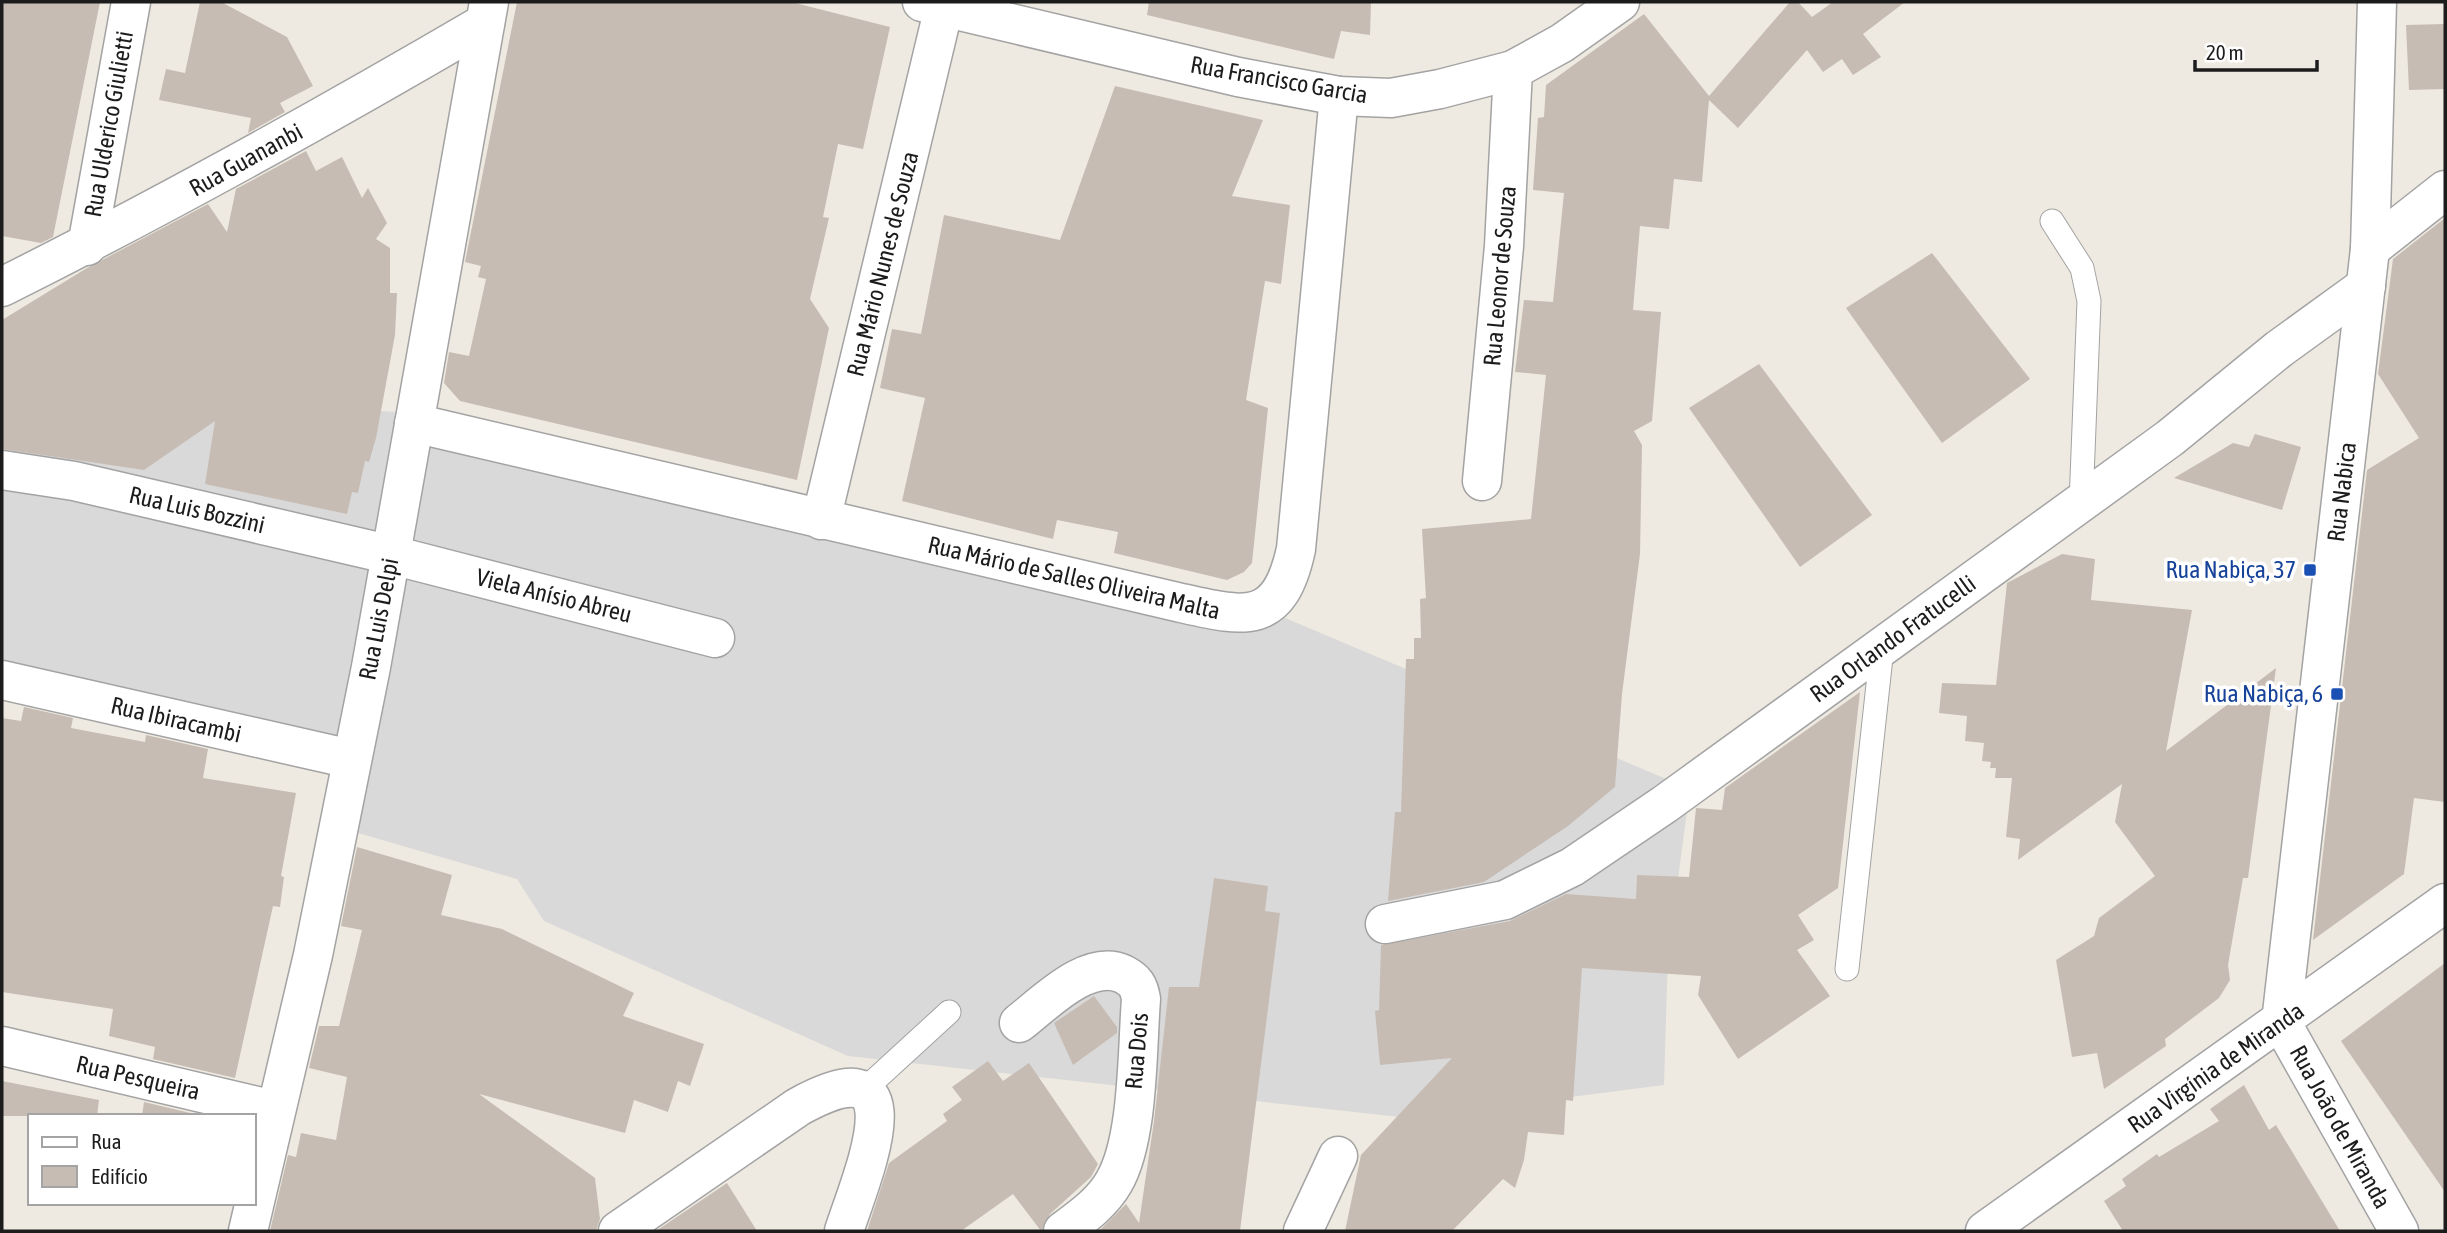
<svg xmlns="http://www.w3.org/2000/svg" width="2447" height="1233" font-family="'Asap Condensed',sans-serif">
<rect width="100%" height="100%" fill="#eeeae1"/>
<!-- residential -->
<path fill="#dad9d9" d="M 2,393 L 441,414 L 1278,615 L 1690,789 L 1668,953 L 1664,1085 L 1409,1118 L 848,1056 L 544,921 L 517,879 L 351,831 L 369,745 L 2,665 Z"/>
<!-- building -->
<g fill="#c6bcb4">
<path d="M 2,2 L 100,2 L 53,237 L 41,243 L 2,236 Z"/>
<path d="M 200,2 L 221,2 L 287,37 L 313,86 L 280,103 L 285,112 L 248,133 L 251,118 L 159,100 L 166,69 L 185,73 Z"/>
<path d="M 517,2 L 791,2 L 890,27 L 863,149 L 838,144 L 823,217 L 829,218 L 810,299 L 829,328 L 797,480 L 460,401 L 444,383 L 449,352 L 469,356 L 486,279 L 478,277 L 481,266 L 465,262 Z"/>
<path d="M 1149,2 L 1371,2 L 1370,35 L 1341,31 L 1334,59 L 1147,15 Z"/>
<path d="M 1790,2 L 1798,2 L 1812,17 L 1833,2 L 1905,2 L 1863,34 L 1881,57 L 1853,75 L 1842,59 L 1823,72 L 1807,50 L 1738,128 L 1709,100 L 1702,182 L 1674,179 L 1669,229 L 1640,226 L 1633,310 L 1661,312 L 1652,421 L 1634,431 L 1642,445 L 1640,554 L 1622,694 L 1615,787 L 1568,826 L 1484,882 L 1388,901 L 1395,812 L 1401,812 L 1406,659 L 1414,659 L 1414,638 L 1421,638 L 1420,599 L 1426,598 L 1422,529 L 1531,519 L 1546,375 L 1515,372 L 1524,300 L 1553,302 L 1564,193 L 1533,190 L 1538,118 L 1544,117 L 1546,85 L 1644,14 L 1709,96 Z"/>
<path d="M 2445,24 L 2445,89 L 2409,90 L 2406,25 Z"/>
<path d="M 1115,86 L 1263,120 L 1232,196 L 1290,205 L 1281,284 L 1265,281 L 1246,400 L 1268,408 L 1252,563 L 1244,572 L 1227,580 L 1114,553 L 1118,532 L 1057,520 L 1053,539 L 902,501 L 925,398 L 880,388 L 892,329 L 921,334 L 944,215 L 1060,240 Z"/>
<path d="M 306,151 L 316,171 L 342,157 L 362,198 L 368,188 L 387,223 L 376,239 L 390,248 L 390,293 L 397,293 L 395,335 L 376,438 L 369,462 L 365,461 L 358,493 L 352,492 L 347,514 L 205,484 L 215,421 L 144,470 L 2,449 L 2,320 L 87,268 L 208,204 L 227,232 L 236,189 Z"/>
<path d="M 2445,218 L 2445,802 L 2414,798 L 2404,874 L 2313,940 L 2367,470 L 2419,438 L 2378,374 L 2393,259 Z"/>
<path d="M 1932,253 L 2030,379 L 1942,443 L 1846,308 Z"/>
<path d="M 1759,364 L 1872,515 L 1800,567 L 1689,408 Z"/>
<path d="M 2255,434 L 2301,447 L 2282,510 L 2174,478 L 2233,443 L 2249,447 Z"/>
<path d="M 2062,554 L 2095,559 L 2091,600 L 2192,610 L 2166,751 L 2276,668 L 2248,878 L 2243,878 L 2228,965 L 2230,980 L 2219,998 L 2165,1039 L 2166,1046 L 2104,1089 L 2097,1053 L 2072,1057 L 2056,960 L 2094,936 L 2099,918 L 2155,876 L 2115,822 L 2122,784 L 2018,860 L 2020,839 L 2006,837 L 2012,778 L 1995,778 L 1996,768 L 1990,768 L 1991,762 L 1982,761 L 1984,743 L 1965,741 L 1967,716 L 1939,713 L 1942,683 L 1996,685 L 2007,583 Z"/>
<path d="M 1860,692 L 1838,888 L 1798,915 L 1814,940 L 1797,950 L 1830,996 L 1738,1059 L 1698,995 L 1701,976 L 1582,968 L 1573,1101 L 1566,1100 L 1564,1135 L 1528,1132 L 1524,1160 L 1515,1188 L 1503,1179 L 1452,1231 L 1345,1231 L 1361,1155 L 1452,1058 L 1380,1065 L 1375,1011 L 1379,1010 L 1381,945 L 1510,921 L 1566,894 L 1636,899 L 1637,875 L 1689,877 L 1696,808 L 1722,810 L 1725,788 Z"/>
<path d="M 24,707 L 73,718 L 71,728 L 145,742 L 146,735 L 208,749 L 203,778 L 296,793 L 281,876 L 284,877 L 280,907 L 273,906 L 235,1078 L 153,1059 L 155,1047 L 109,1036 L 113,1009 L 2,992 L 2,718 L 21,721 Z"/>
<path d="M 357,847 L 452,875 L 441,915 L 502,929 L 634,993 L 623,1016 L 704,1044 L 690,1086 L 678,1081 L 668,1112 L 634,1100 L 625,1133 L 479,1094 L 595,1178 L 600,1219 L 596,1231 L 270,1231 L 288,1155 L 296,1157 L 301,1133 L 336,1140 L 347,1077 L 309,1068 L 319,1026 L 339,1026 L 362,930 L 341,926 Z"/>
<path d="M 1214,878 L 1268,886 L 1265,911 L 1280,913 L 1240,1231 L 1099,1231 L 1126,1204 L 1139,1223 L 1154,1121 L 1169,987 L 1199,987 Z"/>
<path d="M 2445,963 L 2445,1192 L 2341,1041 Z"/>
<path d="M 1094,996 L 1117,1027 L 1117,1033 L 1073,1065 L 1054,1023 Z"/>
<path d="M 988,1061 L 1003,1081 L 1029,1063 L 1098,1164 L 1091,1177 L 1050,1214 L 1041,1231 L 1013,1194 L 961,1231 L 867,1231 L 889,1163 L 947,1121 L 943,1114 L 962,1100 L 952,1087 Z"/>
<path d="M 2,1081 L 99,1100 L 97,1116 L 2,1116 Z"/>
<path d="M 2244,1085 L 2269,1130 L 2276,1125 L 2340,1231 L 2123,1231 L 2104,1201 L 2126,1186 L 2122,1179 L 2157,1154 L 2159,1157 L 2219,1121 L 2210,1109 Z"/>
<path d="M 144,1102 L 203,1116 L 142,1116 Z"/>
<path d="M 727,1183 L 757,1231 L 656,1231 Z"/>
</g>
<g fill="none" stroke-linecap="round" stroke-linejoin="round">
<!-- service casing -->
<g stroke="#a3a3a3" stroke-width="25">
<g id="service">
<path d="M 2052,221 L 2082,268 L 2089,301 L 2081,503"/>
<path d="M 1847,969 L 1882,648"/>
<path d="M 865,1089 L 949,1012"/>
</g>
</g>
<!-- minor casing -->
<g stroke="#a3a3a3" stroke-width="41">
<g id="minor">
<path d="M 922,2 L 1238,77 L 1339,96 L 1391,98 L 1440,89 L 1513,70 L 1562,43 L 1620,2"/>
<path d="M 2377,2 L 2370,249 L 2281,1022 L 2399,1231"/>
<path d="M 87,246 L 131,2"/>
<path d="M 2370,249 L 2445,190"/>
<path d="M 2,287 C 166,205 326,116 485,23"/>
<path d="M 414,423 L 1177,602 C 1244,617 1279,628 1296,549 L 1339,96"/>
<path d="M 2,470 L 74,481 L 392,555 L 715,638"/>
<path d="M 1482,481 L 1504,246 L 1513,70"/>
<path d="M 821,520 L 944,7"/>
<path d="M 2,680 L 351,759"/>
<path d="M 1385,924 L 1505,900 L 1572,867 L 1665,804 L 2170,438 L 2279,349 L 2366,286"/>
<path d="M 1019,1023 C 1045,1003 1088,958 1123,974 C 1135,980 1139,986 1141,999 C 1137,1050 1139,1139 1114,1182 C 1102,1203 1082,1217 1063,1231"/>
<path d="M 2,1046 L 274,1110"/>
<path d="M 248,1231 L 313,955 L 371,667 L 489,2"/>
<path d="M 618,1231 L 798,1107 C 922,1038 863,1173 844,1231"/>
<path d="M 1303,1231 L 1338,1156"/>
</g>
</g>
<!-- tertiary casing -->
<g stroke="#a3a3a3" stroke-width="41">
<path id="tertiary" d="M 1985,1231 L 2445,903"/>
</g>
<!-- service -->
<use href="#service" stroke="#fff" stroke-width="23"/>
<!-- minor -->
<use href="#minor" stroke="#fff" stroke-width="38"/>
<!-- tertiary -->
<use href="#tertiary" stroke="#fff" stroke-width="38"/>
</g>
<!-- markers -->
<g fill="#1a4fb4" stroke="#fff" stroke-width="2.5">
<rect x="2303" y="563" width="14" height="14" rx="3.5"/>
<rect x="2330" y="687" width="14" height="14" rx="3.5"/>
</g>
<g text-anchor="middle" stroke-width="7" stroke-linejoin="round" paint-order="stroke">
<!-- street labels -->
<g font-size="24" fill="#1c1c1c" stroke="#fff">
<text transform="translate(1279 80) rotate(10)" y="8">Rua Francisco Garcia</text>
<text transform="translate(109 124) rotate(-80)" y="8">Rua Ulderico Giulietti</text>
<text transform="translate(246 160) rotate(-29)" y="8">Rua Guananbi</text>
<text transform="translate(883 264) rotate(-76)" y="8">Rua Mário Nunes de Souza</text>
<text transform="translate(1500 276) rotate(-85)" y="8">Rua Leonor de Souza</text>
<text transform="translate(2342 492) rotate(-83)" y="8">Rua Nabica</text>
<text transform="translate(197 510) rotate(13)" y="8">Rua Luis Bozzini</text>
<text transform="translate(1074 578) rotate(13)" y="8">Rua Mário de Salles Oliveira Malta</text>
<text transform="translate(554 596) rotate(14)" y="8">Viela Anísio Abreu</text>
<text transform="translate(379 619) rotate(-79)" y="8">Rua Luis Delpi</text>
<text transform="translate(1893 639) rotate(-36)" y="8">Rua Orlando Fratucelli</text>
<text transform="translate(176 720) rotate(13)" y="8">Rua Ibiracambi</text>
<text transform="translate(1137 1051) rotate(-85)" y="8">Rua Dois</text>
<text transform="translate(2216 1068) rotate(-35)" y="8">Rua Virgínia de Miranda</text>
<text transform="translate(138 1078) rotate(13)" y="8">Rua Pesqueira</text>
<text transform="translate(2340 1127) rotate(61)" y="8">Rua João de Miranda</text>
</g>
<!-- transit labels -->
<g font-size="24" fill="#164399" stroke="#fff" text-anchor="end">
<text x="2296" y="578">Rua Nabiça, 37</text>
<text x="2323" y="702">Rua Nabiça, 6</text>
</g>
</g>
<!-- border -->
<rect width="2447" height="1233" fill="none" stroke="#1c1c1c" stroke-width="7"/>
<!-- legend -->
<rect x="28" y="1114" width="228" height="91" fill="#ffffff" stroke="#a4a4a4" stroke-width="2"/>
<rect x="42" y="1137" width="35" height="10" fill="#ffffff" stroke="#a4a4a4" stroke-width="2"/>
<text x="91" y="1149" font-size="21" fill="#1c1c1c">Rua</text>
<rect x="42" y="1166" width="35" height="21" fill="#c6bcb4" stroke="#a4a4a4" stroke-width="2"/>
<text x="91" y="1184" font-size="21" fill="#1c1c1c">Edifício</text>
<!-- scale -->
<path d="M2195 60v10h122v-10" fill="none" stroke="#1c1c1c" stroke-width="3.5"/>
<text x="2206" y="60" font-size="21" fill="#1c1c1c" stroke="#ffffff" stroke-width="5" paint-order="stroke">20 m</text>
</svg>
